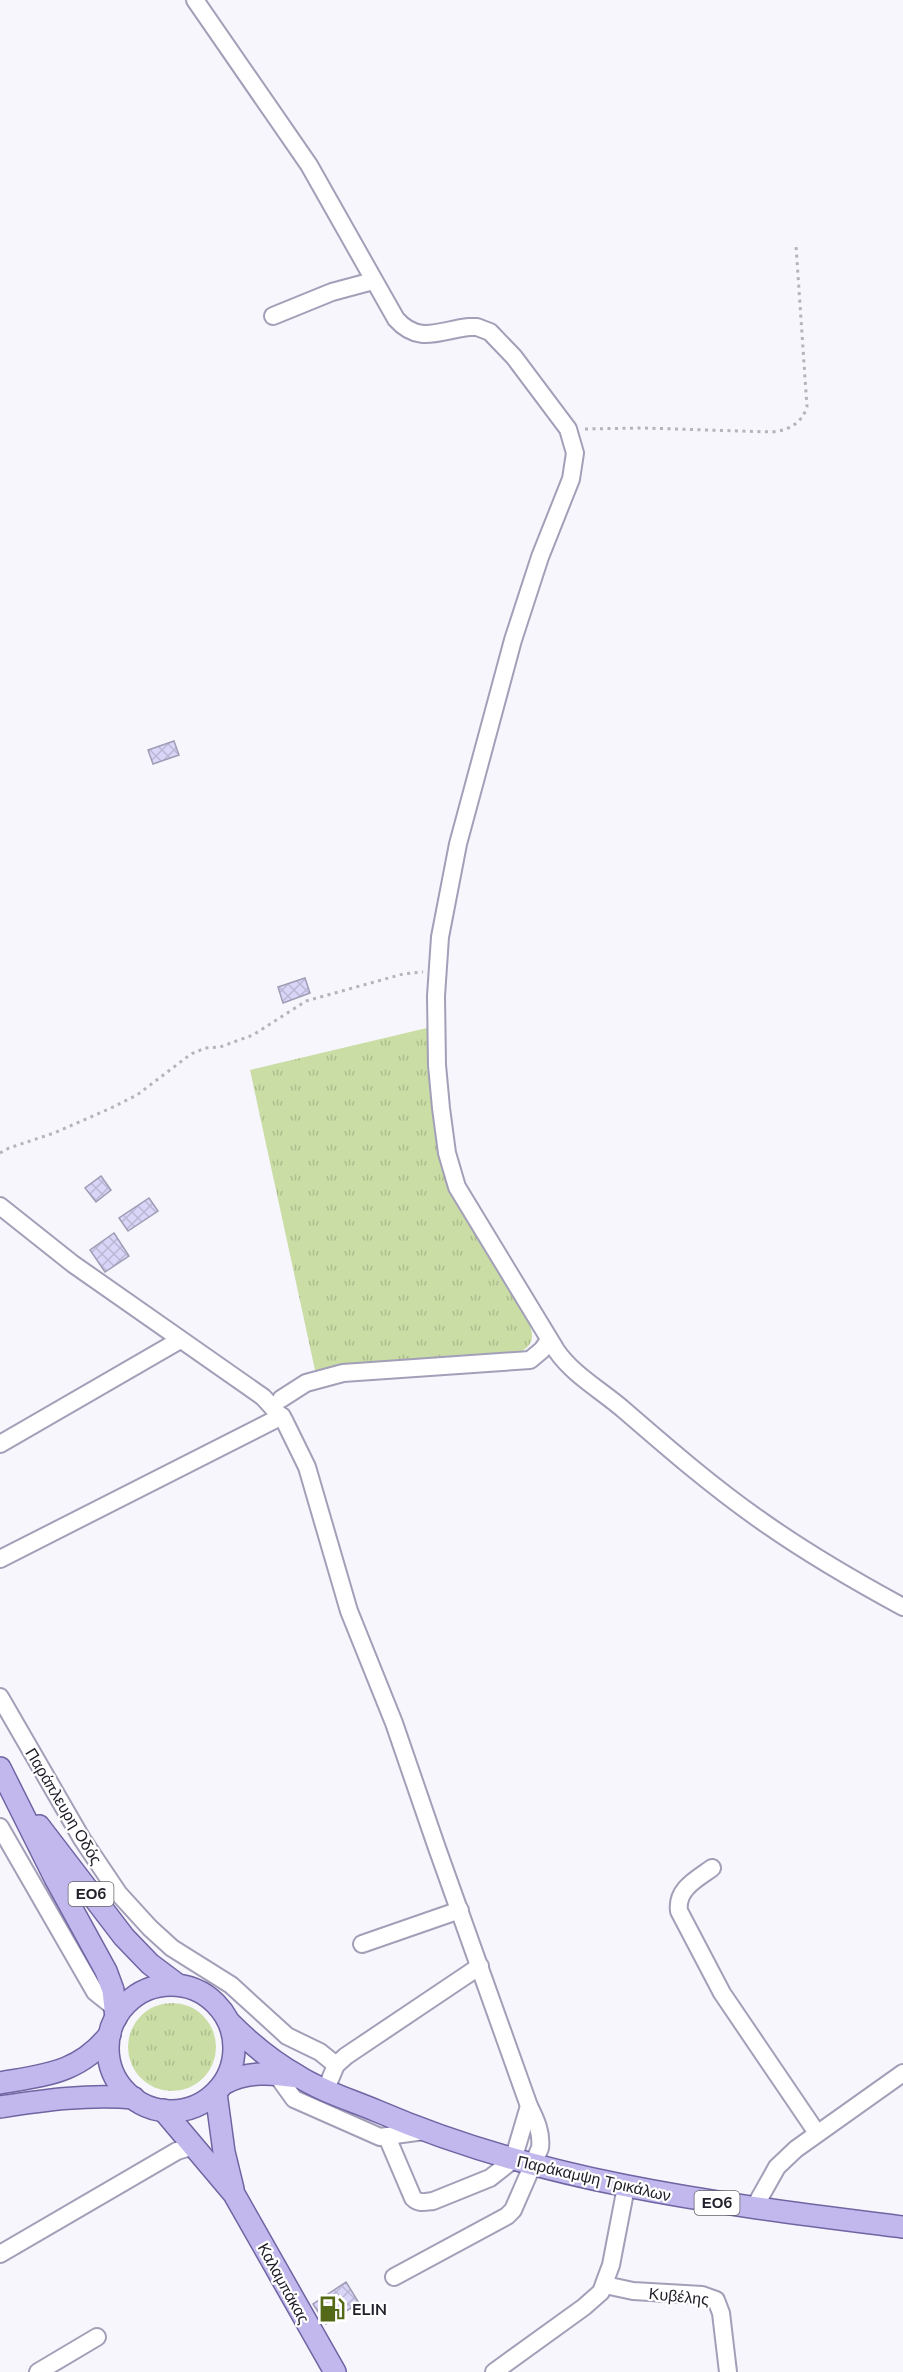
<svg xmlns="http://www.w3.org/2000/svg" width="903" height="2372" font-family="'Nunito Sans',sans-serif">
<defs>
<pattern id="grass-tufts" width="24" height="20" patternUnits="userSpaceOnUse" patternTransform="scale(1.5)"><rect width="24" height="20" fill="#cadda5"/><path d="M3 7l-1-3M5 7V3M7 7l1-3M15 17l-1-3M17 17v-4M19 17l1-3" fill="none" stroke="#adbd8e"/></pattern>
<pattern id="building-cross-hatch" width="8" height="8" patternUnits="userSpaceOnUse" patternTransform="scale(1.5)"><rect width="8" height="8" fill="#d9d5f8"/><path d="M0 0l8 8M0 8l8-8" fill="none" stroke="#bab7d5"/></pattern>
</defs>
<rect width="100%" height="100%" fill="#f7f6fc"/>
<!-- grass -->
<g fill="url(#grass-tufts)">
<path d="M 431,1027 L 439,1154 L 448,1188 L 458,1205 L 529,1323 C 537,1342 529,1349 511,1356 L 315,1370 L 250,1070 Z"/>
<circle cx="172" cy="2047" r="44"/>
</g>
<!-- building -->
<g fill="url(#building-cross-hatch)" stroke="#9f9db5" stroke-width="1.5">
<path d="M 174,741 L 179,755 L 153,764 L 148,750 Z"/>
<path d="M 305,978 L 310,993 L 283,1003 L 278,987 Z"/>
<path d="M 101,1176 L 111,1190 L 96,1202 L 85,1188 Z"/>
<path d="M 149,1198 L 158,1211 L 128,1231 L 119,1218 Z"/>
<path d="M 114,1233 L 129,1256 L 105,1272 L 90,1250 Z"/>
<path d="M 346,2282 L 359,2303 L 326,2324 L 313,2304 Z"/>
</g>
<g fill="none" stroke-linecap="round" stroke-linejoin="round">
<!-- minor casing -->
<g stroke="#a29fb8" stroke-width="20">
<g id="minor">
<path d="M 195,0 L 309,165 L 396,319 C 419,345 440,330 469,327 L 477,327 L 490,332 L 514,357 L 568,429 L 575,453 L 571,479 L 540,557 L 513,640 L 458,844 L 440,937 L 436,996 L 437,1065 L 441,1108 L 447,1153 L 457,1187 L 556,1350 C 573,1375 601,1390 624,1410 C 669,1449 714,1488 763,1522 C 807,1553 855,1581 903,1607"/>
<path d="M 273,316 L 332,292 L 373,281"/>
<path d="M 0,1206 L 73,1264 L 263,1397 L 284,1420 L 307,1467 L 349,1611 L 394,1723 L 437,1848 L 529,2106 C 536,2120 542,2133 540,2148 L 513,2210 L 507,2216 L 394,2277"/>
<path d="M 281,1399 L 306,1383 L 343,1373 L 530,1360 L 542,1350 L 549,1340"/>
<path d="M 0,1444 L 180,1340"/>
<path d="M 0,1559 L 282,1416"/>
<path d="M 0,1697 L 82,1839 L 119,1894 L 150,1928 L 172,1948 L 231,1985 L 287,2036 L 320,2052 L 336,2065"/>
<path d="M 0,1827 L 95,1992 L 115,2008"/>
<path d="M 712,1868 C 697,1879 676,1889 679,1911 L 722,1993 L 817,2133"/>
<path d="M 362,1944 L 460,1910"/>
<path d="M 276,2074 L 294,2099 L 380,2137 L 424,2131"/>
<path d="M 326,2089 L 336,2065 L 346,2056 L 480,1966"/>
<path d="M 387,2137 L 413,2198 C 419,2204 425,2202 433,2201 L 490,2178 L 513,2160 L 529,2106"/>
<path d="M 754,2208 L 777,2167 L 796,2149 L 903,2073"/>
<path d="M 0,2254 L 177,2151 L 194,2146"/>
<path d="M 605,2285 L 633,2291 L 702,2295 L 716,2300 L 721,2313 L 728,2372"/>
<path d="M 38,2372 L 97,2337"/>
<path d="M 494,2372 L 584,2307 L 601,2292 L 611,2265 L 626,2187"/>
</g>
</g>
<!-- major casing -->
<g stroke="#6f65a2" stroke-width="24">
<g id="major">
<path d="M 0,1768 L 55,1878 L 106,1971 L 113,1990 L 116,2018"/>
<path d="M 39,1826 L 124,1937 L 150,1964 L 178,1985"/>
<circle cx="171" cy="2048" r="63"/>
<path d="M 230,2023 C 250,2043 273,2062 298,2076 C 321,2091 351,2100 377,2111 C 546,2184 722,2204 903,2227"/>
<path d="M 0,2083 C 45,2075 80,2073 110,2034"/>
<path d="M 225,2083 C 248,2071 272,2073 297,2077"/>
<path d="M 216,2093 L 224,2152 L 233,2189"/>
<path d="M 0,2107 C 45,2100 89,2094 134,2098"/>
<path d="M 163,2110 L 234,2194 L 335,2372"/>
</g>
</g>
<!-- path -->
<g stroke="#b5b4bb" stroke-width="3" stroke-dasharray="3 4.5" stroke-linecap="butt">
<path d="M 585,429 L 643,428 L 772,432 C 789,430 801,424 807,407 L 796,246"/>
<path d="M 0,1153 L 9,1148 L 54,1133 L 111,1108 L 137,1095 L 191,1054 L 205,1048 L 220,1047 L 253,1035 L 306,1001 L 403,974 L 423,972"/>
</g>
<!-- minor -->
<use href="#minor" stroke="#fff" stroke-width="16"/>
<!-- major -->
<use href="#major" stroke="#c2b8ee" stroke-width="21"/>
</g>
<!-- icons -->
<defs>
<g id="fuel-bare" transform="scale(2.07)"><path d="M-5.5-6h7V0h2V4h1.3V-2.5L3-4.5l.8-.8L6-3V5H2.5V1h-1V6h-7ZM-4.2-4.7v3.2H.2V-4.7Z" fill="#546917" stroke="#fff" stroke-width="2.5" paint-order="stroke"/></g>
</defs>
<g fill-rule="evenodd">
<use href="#fuel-bare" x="332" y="2309"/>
</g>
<g text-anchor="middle" stroke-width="4.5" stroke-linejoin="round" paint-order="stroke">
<!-- shield labels -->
<g fill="#fff" stroke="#64646b" stroke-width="1.5">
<rect x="68.5" y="1882" width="45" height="24" rx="4.5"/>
<rect x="694.5" y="2191" width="45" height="24" rx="4.5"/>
</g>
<g font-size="15" font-weight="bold" fill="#22212b">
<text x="91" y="1899">ΕΟ6</text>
<text x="717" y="2208">ΕΟ6</text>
</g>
<!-- street labels -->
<g font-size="16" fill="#22212b" stroke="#fff">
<text transform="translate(64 1806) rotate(59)" y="6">Παράπλευρη Οδός</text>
<text transform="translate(594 2178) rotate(13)" y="6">Παράκαμψη Τρικάλων</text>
<text transform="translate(284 2283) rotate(61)" y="6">Καλαμπάκας</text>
<text transform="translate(679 2296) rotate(6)" y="6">Κυβέλης</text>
</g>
<!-- poi labels -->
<g font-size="16" font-weight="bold" fill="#22212b" stroke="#fff" text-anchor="start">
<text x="352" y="2315">ELIN</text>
</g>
</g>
</svg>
